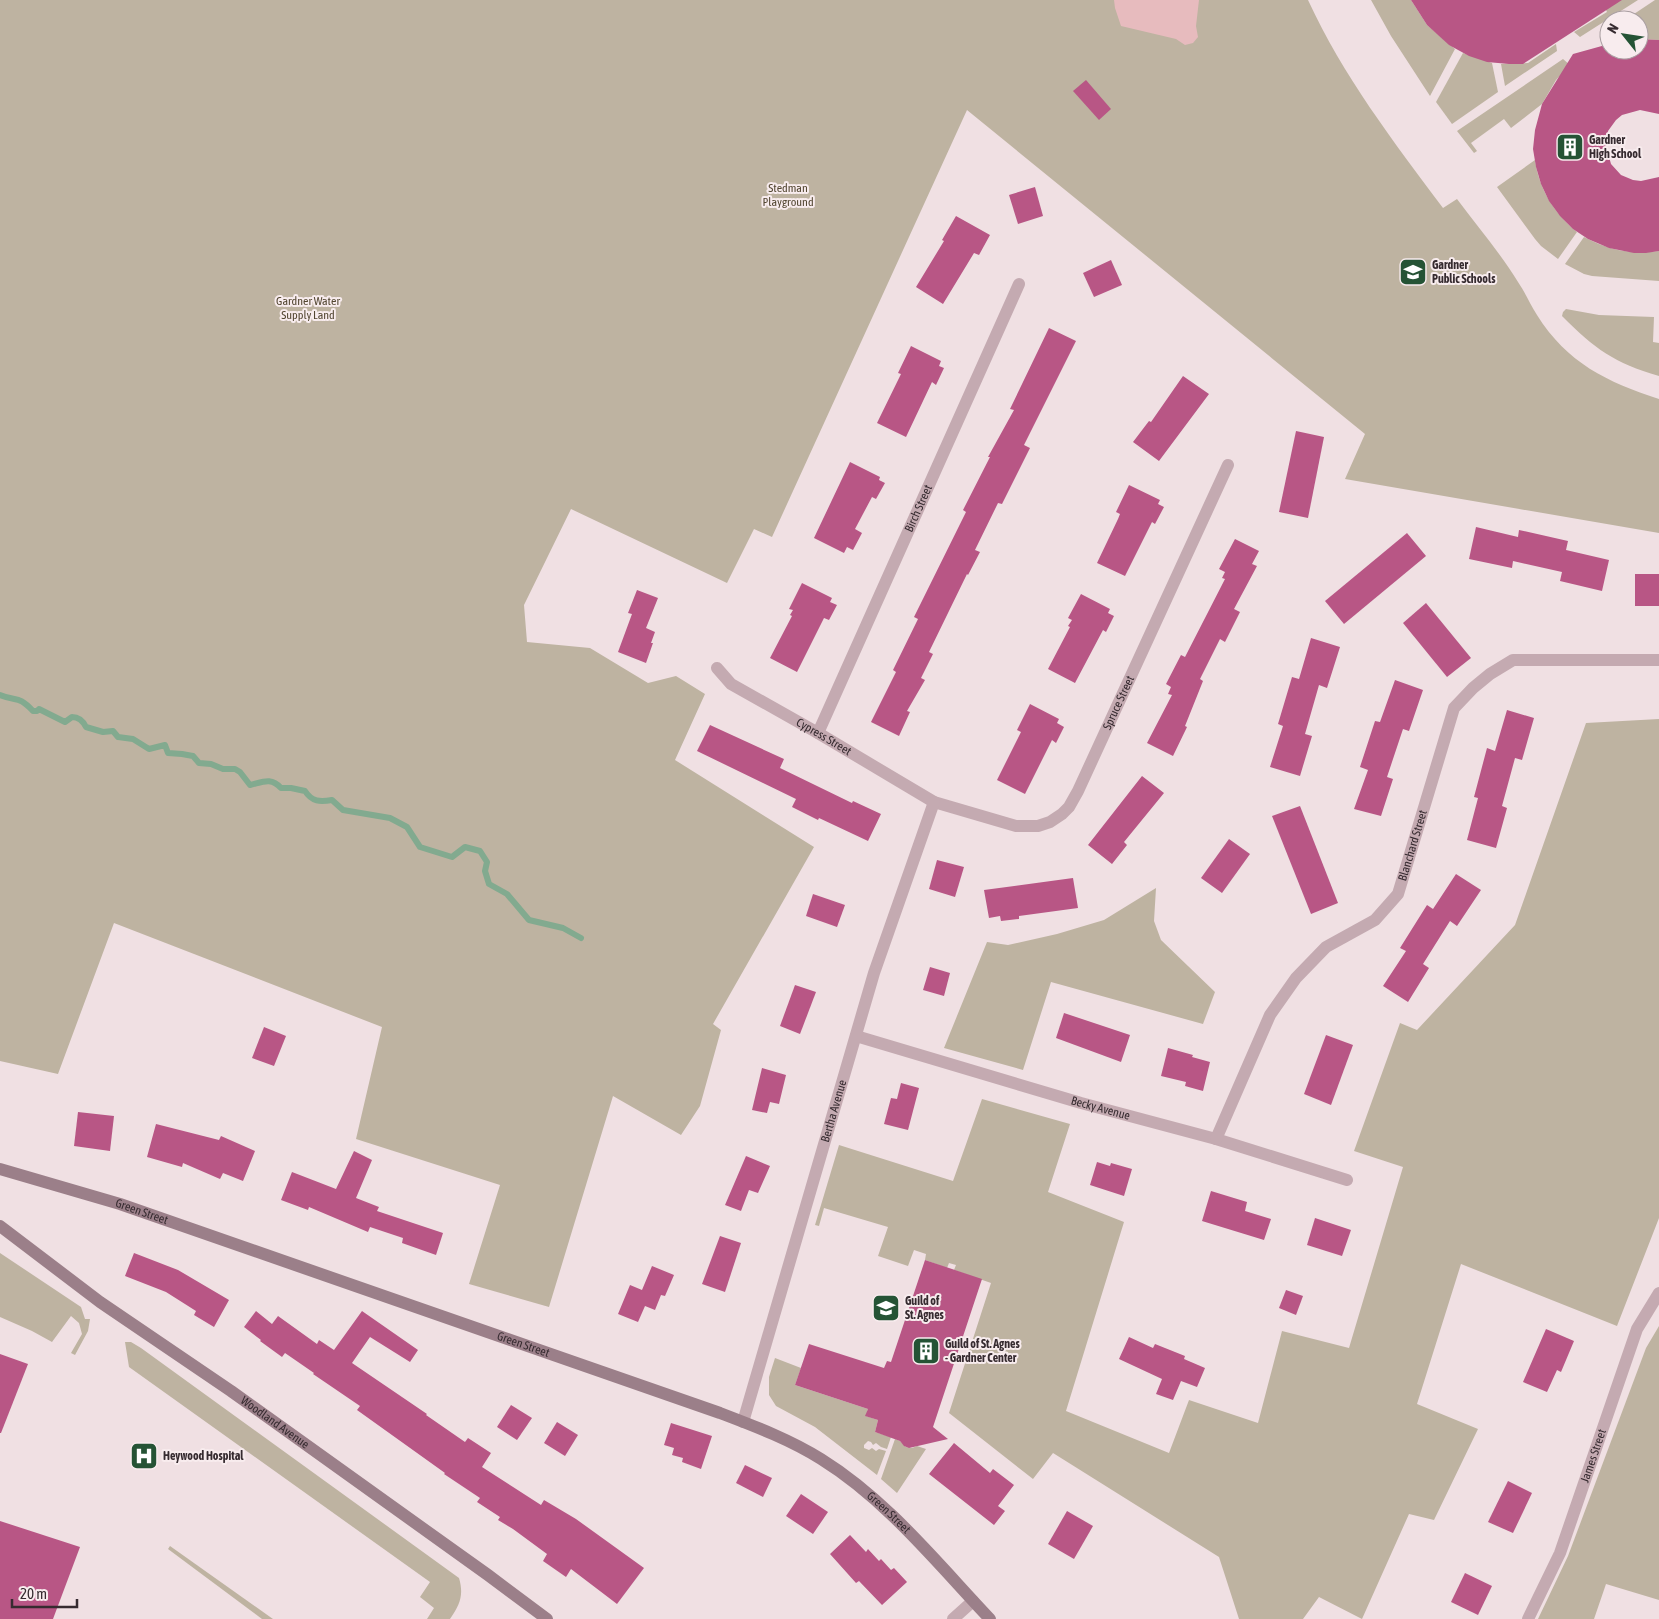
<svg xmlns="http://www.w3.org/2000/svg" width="1659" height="1619" font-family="'Asap Condensed',sans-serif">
<rect width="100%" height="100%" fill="#f0e0e3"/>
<!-- green -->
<g fill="#beb3a1">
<path d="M 0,0 L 1308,0 C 1343,76 1393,141 1443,208 L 1457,199 C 1477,226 1501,254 1518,282 C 1525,292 1530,304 1537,315 C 1567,363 1607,382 1659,399 L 1659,533 L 1345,479 L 1365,434 L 967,110 L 772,537 L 754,529 L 727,583 L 571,509 L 524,605 L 527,642 L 590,648 L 648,683 L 676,676 L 705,694 L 675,760 L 814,847 L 713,1024 L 721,1030 L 700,1106 L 681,1135 L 613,1096 L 549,1307 L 469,1284 L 500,1185 L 356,1139 L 382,1027 L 114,923 L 58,1074 L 0,1061 Z"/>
<path d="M 1371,0 L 1411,0 L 1427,25 L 1455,49 L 1430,96 L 1391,36 Z"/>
<path d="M 1609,0 L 1638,0 L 1580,37 L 1574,32 L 1607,12 L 1605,8 Z"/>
<path d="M 1655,0 L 1659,0 L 1659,40 L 1639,39 L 1639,20 L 1625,20 Z"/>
<path d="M 1556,44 L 1557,51 L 1505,86 L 1501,64 L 1528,63 Z"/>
<path d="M 1463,53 L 1492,63 L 1498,92 L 1452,124 L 1436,102 Z"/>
<path d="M 1563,59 L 1570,65 L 1556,80 L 1542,104 L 1511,128 L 1504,119 L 1471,143 L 1477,151 L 1474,153 L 1457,131 Z"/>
<path d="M 1535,160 C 1539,189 1554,213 1577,232 L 1558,259 L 1541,246 L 1535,239 L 1497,187 Z"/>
<path d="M 1584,237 C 1609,250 1631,255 1659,251 L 1659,281 L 1592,276 L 1584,274 L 1565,264 Z"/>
<path d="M 1566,309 L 1599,315 L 1654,317 L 1653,342 L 1659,343 L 1659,376 C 1614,363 1595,349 1562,316 L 1563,312 Z"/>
<path d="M 1659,719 L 1659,1218 L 1617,1326 L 1461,1264 L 1417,1404 L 1478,1429 L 1434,1520 L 1409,1514 L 1362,1619 L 1319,1597 L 1303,1619 L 1239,1619 L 1219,1557 L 1053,1453 L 1033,1479 L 949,1413 L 991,1283 L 954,1270 L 956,1265 L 949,1263 L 947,1268 L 925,1260 L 926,1254 L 914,1250 L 908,1266 L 878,1256 L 888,1227 L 824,1208 L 819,1226 L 815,1225 L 839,1145 L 953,1181 L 982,1099 L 1070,1124 L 1048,1192 L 1124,1222 L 1066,1411 L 1169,1453 L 1189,1400 L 1258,1423 L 1282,1331 L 1349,1348 L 1403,1167 L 1354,1151 L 1400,1023 L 1417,1030 L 1515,925 L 1586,723 Z"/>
<path d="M 1156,888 L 1154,921 L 1161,940 L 1215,992 L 1203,1024 L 1051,982 L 1023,1070 L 944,1048 L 987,942 L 1008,945 L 1057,934 L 1104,920 Z"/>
<path d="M 0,1253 L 81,1307 L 85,1319 L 90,1319 L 88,1331 L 75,1355 L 71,1353 L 82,1334 L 79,1323 L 71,1316 L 52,1342 L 32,1331 L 0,1317 Z"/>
<path d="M 1659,1326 L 1659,1600 L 1606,1584 L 1594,1619 L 1538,1619 L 1568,1556 L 1646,1348 Z"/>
<path d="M 125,1342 L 131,1342 L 141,1348 L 459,1578 C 464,1595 460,1605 450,1619 L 427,1619 L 434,1608 L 420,1597 L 430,1582 L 129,1367 Z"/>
<path d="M 775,1358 L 801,1368 L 795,1385 L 868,1409 L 866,1416 L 878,1420 L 875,1432 L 891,1437 L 887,1449 L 881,1447 L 876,1443 L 873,1445 L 871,1442 L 868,1441 L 864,1445 L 864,1448 L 869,1450 L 872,1448 L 876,1451 L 879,1449 L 886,1451 L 877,1475 L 815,1427 L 776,1406 L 769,1395 L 769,1377 Z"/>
<path d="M 895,1439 L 900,1441 L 906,1447 L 912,1448 L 917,1446 L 926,1449 L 897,1493 L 881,1479 Z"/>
<path d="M 170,1546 L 273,1619 L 262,1619 L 168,1549 Z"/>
</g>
<!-- sand -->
<path fill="#e7bbbe" d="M 1114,0 L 1199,0 L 1196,26 L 1198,37 L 1193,43 L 1185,45 L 1176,39 L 1121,26 L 1115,8 Z"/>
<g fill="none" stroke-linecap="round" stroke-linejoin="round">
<!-- stream -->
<path stroke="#82aa8f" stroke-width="6" d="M 0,695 C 17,702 18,695 33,711 L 37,711 L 39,709 L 65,722 L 72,717 C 79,717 83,721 86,727 L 103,732 L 113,731 L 118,737 L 133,739 L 149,749 L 165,745 L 168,753 L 182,754 L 193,756 L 199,763 L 211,764 L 223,769 L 235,769 L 240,772 L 250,785 C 263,782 271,777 281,788 L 291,788 L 305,791 C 312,802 320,802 332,800 L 343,810 L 390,818 L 407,827 L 420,847 L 452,857 L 465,847 L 480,851 L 487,862 L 485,871 L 489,884 L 507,894 L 529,920 L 563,928 L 581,938"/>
</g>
<!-- building -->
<g fill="#b85685">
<path d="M 1411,0 L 1622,0 L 1523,64 L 1509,64 L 1487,62 L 1469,56 L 1449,45 L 1427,25 Z"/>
<path d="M 1639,39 L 1659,40 L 1659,114 L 1640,110 L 1622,115 L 1616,120 L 1608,131 L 1606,146 L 1611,164 L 1621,175 L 1633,180 L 1641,181 L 1659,177 L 1659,251 L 1646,253 L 1634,253 L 1609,248 L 1588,239 L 1573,229 L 1560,216 L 1549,201 L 1541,184 L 1536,167 L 1533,149 L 1535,130 L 1542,104 L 1573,54 L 1609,44 L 1609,50 L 1639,50 Z"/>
<path d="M 1086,80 L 1111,109 L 1099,120 L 1073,91 Z"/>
<path d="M 1035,187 L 1043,216 L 1018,224 L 1009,195 Z"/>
<path d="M 956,216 L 990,235 L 979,255 L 974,253 L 943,304 L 916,287 L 944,241 L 942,240 Z"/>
<path d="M 1111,260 L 1122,285 L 1094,297 L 1083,273 Z"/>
<path d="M 1049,328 L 1076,341 L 1024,445 L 1030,448 L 1002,504 L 998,503 L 975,550 L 980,552 L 968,575 L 967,574 L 929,652 L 933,654 L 921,678 L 925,680 L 907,711 L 910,712 L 899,736 L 871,722 L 896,672 L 893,670 L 918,619 L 914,617 L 966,512 L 963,510 L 990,457 L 988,457 L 1014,410 L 1010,409 Z"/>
<path d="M 911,346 L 941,361 L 939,366 L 944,368 L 936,385 L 932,382 L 906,437 L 877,423 L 901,374 L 898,373 Z"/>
<path d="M 1183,376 L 1209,394 L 1159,461 L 1133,442 L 1149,421 L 1151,422 Z"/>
<path d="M 1296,431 L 1324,437 L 1308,518 L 1279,512 Z"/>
<path d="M 850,462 L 880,477 L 879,480 L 885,483 L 876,499 L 872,497 L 855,529 L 862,533 L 853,550 L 847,547 L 844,553 L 814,538 Z"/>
<path d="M 1129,485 L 1160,500 L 1158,504 L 1164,507 L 1155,524 L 1152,522 L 1125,576 L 1097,563 L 1118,519 L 1120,514 L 1116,512 Z"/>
<path d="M 1476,527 L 1518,537 L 1519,530 L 1568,541 L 1566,550 L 1609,560 L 1602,591 L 1560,581 L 1562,572 L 1513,561 L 1512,568 L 1469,559 Z"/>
<path d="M 1407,533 L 1426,556 L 1344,624 L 1325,601 Z"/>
<path d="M 1235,539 L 1259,551 L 1252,564 L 1257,566 L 1234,609 L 1240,612 L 1225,642 L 1220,639 L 1200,679 L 1203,681 L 1185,726 L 1187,727 L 1173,756 L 1147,743 L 1172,695 L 1168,694 L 1171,687 L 1166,684 L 1181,655 L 1185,657 L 1225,579 L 1222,578 L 1225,572 L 1219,569 Z"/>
<rect x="1635" y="574" width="24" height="32"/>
<path d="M 802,583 L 832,598 L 830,602 L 837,605 L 829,620 L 824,618 L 797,672 L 770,658 L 792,616 L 790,615 L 793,610 L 789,609 Z"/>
<path d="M 637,590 L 658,598 L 646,628 L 655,632 L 651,643 L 653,643 L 646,663 L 618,652 L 632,614 L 628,613 Z"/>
<path d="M 1081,594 L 1110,609 L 1108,613 L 1114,616 L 1106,632 L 1103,630 L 1075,683 L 1048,669 L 1070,627 L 1068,626 L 1072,620 L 1068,618 Z"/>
<path d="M 1426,603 L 1471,658 L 1447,677 L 1403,623 Z"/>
<path d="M 1311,638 L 1340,647 L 1327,688 L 1319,685 L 1305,734 L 1312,736 L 1300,776 L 1270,767 L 1283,726 L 1278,724 L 1292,677 L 1299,679 Z"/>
<path d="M 1395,680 L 1423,690 L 1409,731 L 1403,729 L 1387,777 L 1393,779 L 1381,816 L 1354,809 L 1368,770 L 1360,767 L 1375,721 L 1380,722 Z"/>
<path d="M 1030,704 L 1059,719 L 1057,723 L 1064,727 L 1056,743 L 1052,740 L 1025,794 L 997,780 L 1021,732 L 1017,730 Z"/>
<path d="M 1507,710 L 1534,718 L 1522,760 L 1515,758 L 1502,806 L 1507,808 L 1496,848 L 1467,840 L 1478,798 L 1474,797 L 1487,748 L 1495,751 Z"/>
<path d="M 710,725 L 784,759 L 780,768 L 852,803 L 853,801 L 881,814 L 868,841 L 819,818 L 818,820 L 792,807 L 796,799 L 697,751 Z"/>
<path d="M 1142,776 L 1164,793 L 1124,842 L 1127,845 L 1112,864 L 1088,845 Z"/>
<path d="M 1300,806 L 1338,903 L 1311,914 L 1272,816 Z"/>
<path d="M 1229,839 L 1250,854 L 1222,893 L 1201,878 Z"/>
<path d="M 937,860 L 964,867 L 955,897 L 929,889 Z"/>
<path d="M 1456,874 L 1481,890 L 1457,926 L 1450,921 L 1423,964 L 1429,968 L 1408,1002 L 1383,986 L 1406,951 L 1400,948 L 1427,905 L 1433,909 Z"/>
<path d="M 1073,878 L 1078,908 L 1019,916 L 1019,919 L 1001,921 L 1000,916 L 989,918 L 984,890 Z"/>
<path d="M 813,894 L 845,905 L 837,927 L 806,916 Z"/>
<path d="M 930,967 L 950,973 L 944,996 L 923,990 Z"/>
<path d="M 795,985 L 816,992 L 800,1034 L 780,1026 Z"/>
<path d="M 1064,1013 L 1130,1035 L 1121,1062 L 1056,1038 Z"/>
<path d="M 264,1027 L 286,1036 L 274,1066 L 252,1058 Z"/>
<path d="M 1326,1035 L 1353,1045 L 1331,1105 L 1304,1094 Z"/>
<path d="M 1168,1048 L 1193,1055 L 1192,1057 L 1210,1062 L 1203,1091 L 1185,1086 L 1186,1082 L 1161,1076 Z"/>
<path d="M 762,1068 L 786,1075 L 779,1104 L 770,1102 L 767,1113 L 752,1110 Z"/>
<path d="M 901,1083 L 919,1088 L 908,1130 L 884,1124 L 891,1098 L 897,1099 Z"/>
<path d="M 78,1112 L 114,1116 L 110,1151 L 74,1146 Z"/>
<path d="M 156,1124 L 219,1140 L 221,1136 L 255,1151 L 243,1181 L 223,1173 L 220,1179 L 183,1163 L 182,1167 L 147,1157 Z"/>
<path d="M 354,1151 L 372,1160 L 356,1198 L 379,1207 L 377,1211 L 443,1233 L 436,1255 L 402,1243 L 403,1238 L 370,1227 L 368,1232 L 309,1207 L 308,1210 L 281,1200 L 292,1172 L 336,1189 Z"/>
<path d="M 746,1156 L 770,1166 L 758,1193 L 749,1190 L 741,1211 L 725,1205 Z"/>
<path d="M 1097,1162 L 1110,1166 L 1111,1163 L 1132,1169 L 1124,1196 L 1090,1185 Z"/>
<path d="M 1211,1191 L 1247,1202 L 1245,1211 L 1271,1219 L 1264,1240 L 1202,1221 Z"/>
<path d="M 1315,1218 L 1351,1230 L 1342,1256 L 1307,1245 Z"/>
<path d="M 720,1236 L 741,1243 L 725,1292 L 702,1284 Z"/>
<path d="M 134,1253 L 178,1270 L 229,1300 L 214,1327 L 194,1315 L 196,1311 L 166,1292 L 125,1276 Z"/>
<path d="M 925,1260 L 982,1279 L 933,1427 L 948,1439 L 909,1448 L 904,1446 L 900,1441 L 875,1432 L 878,1420 L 865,1416 L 868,1409 L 795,1385 L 809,1344 L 884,1368 L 887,1361 L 891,1362 Z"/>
<path d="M 652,1266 L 674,1275 L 665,1296 L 661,1295 L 655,1310 L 645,1306 L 638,1322 L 618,1314 L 630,1285 L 642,1290 Z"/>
<path d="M 1286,1290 L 1303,1296 L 1296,1315 L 1279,1308 Z"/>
<path d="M 256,1311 L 272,1324 L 278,1316 L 317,1344 L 319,1340 L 334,1350 L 362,1311 L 418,1350 L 410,1362 L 370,1337 L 352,1363 L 427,1414 L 426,1415 L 465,1442 L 468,1438 L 491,1453 L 482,1467 L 541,1505 L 544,1500 L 576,1519 L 644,1568 L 617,1604 L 571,1569 L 566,1577 L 543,1561 L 547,1554 L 513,1529 L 498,1520 L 500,1517 L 477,1502 L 480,1498 L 444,1474 L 445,1473 L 357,1410 L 360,1406 L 313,1374 L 314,1373 L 285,1353 L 282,1357 L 260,1341 L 261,1340 L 244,1327 Z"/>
<path d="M 1546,1329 L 1574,1341 L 1561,1372 L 1557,1370 L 1547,1392 L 1523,1382 Z"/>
<path d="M 1129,1337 L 1153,1348 L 1155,1344 L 1185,1356 L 1184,1359 L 1205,1368 L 1197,1387 L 1181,1381 L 1173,1400 L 1156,1394 L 1162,1379 L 1119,1359 Z"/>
<path d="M 0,1354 L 28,1364 L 1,1433 L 0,1433 Z"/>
<path d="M 511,1405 L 532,1418 L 517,1440 L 497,1427 Z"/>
<path d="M 557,1422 L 578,1435 L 565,1456 L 544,1443 Z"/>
<path d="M 671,1423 L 712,1436 L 701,1469 L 682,1462 L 683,1458 L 672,1455 L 674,1448 L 664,1445 Z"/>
<path d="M 954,1443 L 990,1473 L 993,1469 L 1014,1485 L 998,1506 L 1005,1511 L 994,1525 L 929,1474 Z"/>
<path d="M 745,1465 L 772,1478 L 763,1497 L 736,1483 Z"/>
<path d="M 1508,1481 L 1532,1493 L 1513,1533 L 1488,1522 Z"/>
<path d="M 801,1494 L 828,1512 L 813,1534 L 786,1516 Z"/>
<path d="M 1067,1511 L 1093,1526 L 1074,1559 L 1048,1544 Z"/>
<path d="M 0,1521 L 80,1547 L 53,1619 L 0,1619 Z"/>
<path d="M 850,1535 L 866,1552 L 868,1549 L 879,1561 L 881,1559 L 891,1570 L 894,1568 L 907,1582 L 882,1605 L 859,1581 L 856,1583 L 830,1554 Z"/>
<path d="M 1465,1573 L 1492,1586 L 1478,1615 L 1451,1602 Z"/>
</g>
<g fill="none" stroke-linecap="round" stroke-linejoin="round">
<!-- street -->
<g stroke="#c4aab1" stroke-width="12">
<path id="s1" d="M 717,668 L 731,684 L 818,733 L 934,802 L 1016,826 L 1038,826 L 1050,822 L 1062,814 L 1069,807 L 1078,791 L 1228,465"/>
<path id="s2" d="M 818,733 L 1019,284"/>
<path id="s3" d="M 856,1036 L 1081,1103 L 1216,1139 L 1347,1180"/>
<path id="s4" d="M 1216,1139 L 1270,1015 L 1296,978 L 1326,947 L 1375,920 L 1398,894 L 1454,708 L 1473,688 L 1490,674 L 1513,660 L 1659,660"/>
<path id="s5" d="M 743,1422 L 874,973 L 934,802"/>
<path d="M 953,1619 L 973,1601"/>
<path id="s6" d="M 1528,1619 L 1560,1553 L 1637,1329 L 1659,1293"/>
</g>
<!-- secondary -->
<g stroke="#9b7f89" stroke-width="12">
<path id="s7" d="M 0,1169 L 120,1204 L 720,1413 C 754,1426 789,1439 821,1459 C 887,1500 937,1563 990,1619"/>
<path id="s8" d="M 0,1226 L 100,1302 L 231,1391 L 488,1575 L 547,1619"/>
</g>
</g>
<!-- icons -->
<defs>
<g id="building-square" transform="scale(1.4375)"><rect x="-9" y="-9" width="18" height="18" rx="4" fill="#255335" stroke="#f8ecee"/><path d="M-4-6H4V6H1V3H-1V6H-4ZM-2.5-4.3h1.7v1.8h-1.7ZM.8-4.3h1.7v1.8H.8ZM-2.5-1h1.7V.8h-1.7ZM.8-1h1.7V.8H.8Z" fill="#fff"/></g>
<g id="school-square" transform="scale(1.4375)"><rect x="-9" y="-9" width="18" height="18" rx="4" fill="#255335" stroke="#f8ecee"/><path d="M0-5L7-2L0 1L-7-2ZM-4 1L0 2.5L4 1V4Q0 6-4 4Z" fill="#fff"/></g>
<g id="hospital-square" transform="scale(1.4375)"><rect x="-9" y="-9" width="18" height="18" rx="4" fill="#255335" stroke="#f8ecee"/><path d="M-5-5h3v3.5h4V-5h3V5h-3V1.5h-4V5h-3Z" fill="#fff"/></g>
</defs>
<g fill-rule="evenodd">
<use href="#building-square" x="1570" y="147"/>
<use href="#school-square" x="1413" y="272"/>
<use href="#school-square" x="886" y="1308"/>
<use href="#building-square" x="926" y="1351"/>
<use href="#hospital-square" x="144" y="1456"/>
</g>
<g text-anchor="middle" stroke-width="4" stroke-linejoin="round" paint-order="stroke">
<!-- poi labels -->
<g font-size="12" font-weight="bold" fill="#362b30" stroke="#f8ecee" text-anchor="start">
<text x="1589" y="144">Gardner<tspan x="1589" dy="14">High School</tspan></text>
<text x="1432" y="269">Gardner<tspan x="1432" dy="14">Public Schools</tspan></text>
<text x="905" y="1305">Guild of<tspan x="905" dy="14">St. Agnes</tspan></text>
<text x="945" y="1348">Guild of St. Agnes<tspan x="945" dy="14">- Gardner Center</tspan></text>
<text x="163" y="1460">Heywood Hospital</text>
</g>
<!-- park labels -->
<g font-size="12" fill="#524631" stroke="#f8ecee">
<text x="788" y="192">Stedman<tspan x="788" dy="14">Playground</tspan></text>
<text x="308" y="305">Gardner Water<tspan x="308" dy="14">Supply Land</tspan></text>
</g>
<!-- street labels -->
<g font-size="12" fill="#362b30" stroke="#f8ecee">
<text dy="4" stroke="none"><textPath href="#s2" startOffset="246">Birch Street</textPath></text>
<text dy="4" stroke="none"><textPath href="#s1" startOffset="516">Spruce Street</textPath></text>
<text dy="4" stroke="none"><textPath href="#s1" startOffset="128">Cypress Street</textPath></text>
<text dy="4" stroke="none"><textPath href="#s4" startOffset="365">Blanchard Street</textPath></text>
<text dy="4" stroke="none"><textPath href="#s3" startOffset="255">Becky Avenue</textPath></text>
<text dy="4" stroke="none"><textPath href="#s5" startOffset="324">Bertha Avenue</textPath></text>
<text dy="4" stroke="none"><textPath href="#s7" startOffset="148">Green Street</textPath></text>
<text dy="4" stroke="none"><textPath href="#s7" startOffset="552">Green Street</textPath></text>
<text dy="4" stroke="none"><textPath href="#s8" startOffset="338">Woodland Avenue</textPath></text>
<text dy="4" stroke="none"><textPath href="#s6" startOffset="176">James Street</textPath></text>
<text dy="4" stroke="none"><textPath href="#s7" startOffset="958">Green Street</textPath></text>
</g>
</g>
<!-- north arrow -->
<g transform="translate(1624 35) rotate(300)"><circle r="24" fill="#f8ecee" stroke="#aa9fa2"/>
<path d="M0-4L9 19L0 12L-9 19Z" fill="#255335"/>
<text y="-8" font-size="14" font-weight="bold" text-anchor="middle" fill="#362b30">N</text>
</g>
<!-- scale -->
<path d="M12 1599v8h65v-8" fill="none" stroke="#362b30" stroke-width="2.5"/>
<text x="20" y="1599" font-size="15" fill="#362b30" stroke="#f8ecee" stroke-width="4" paint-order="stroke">20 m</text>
</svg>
